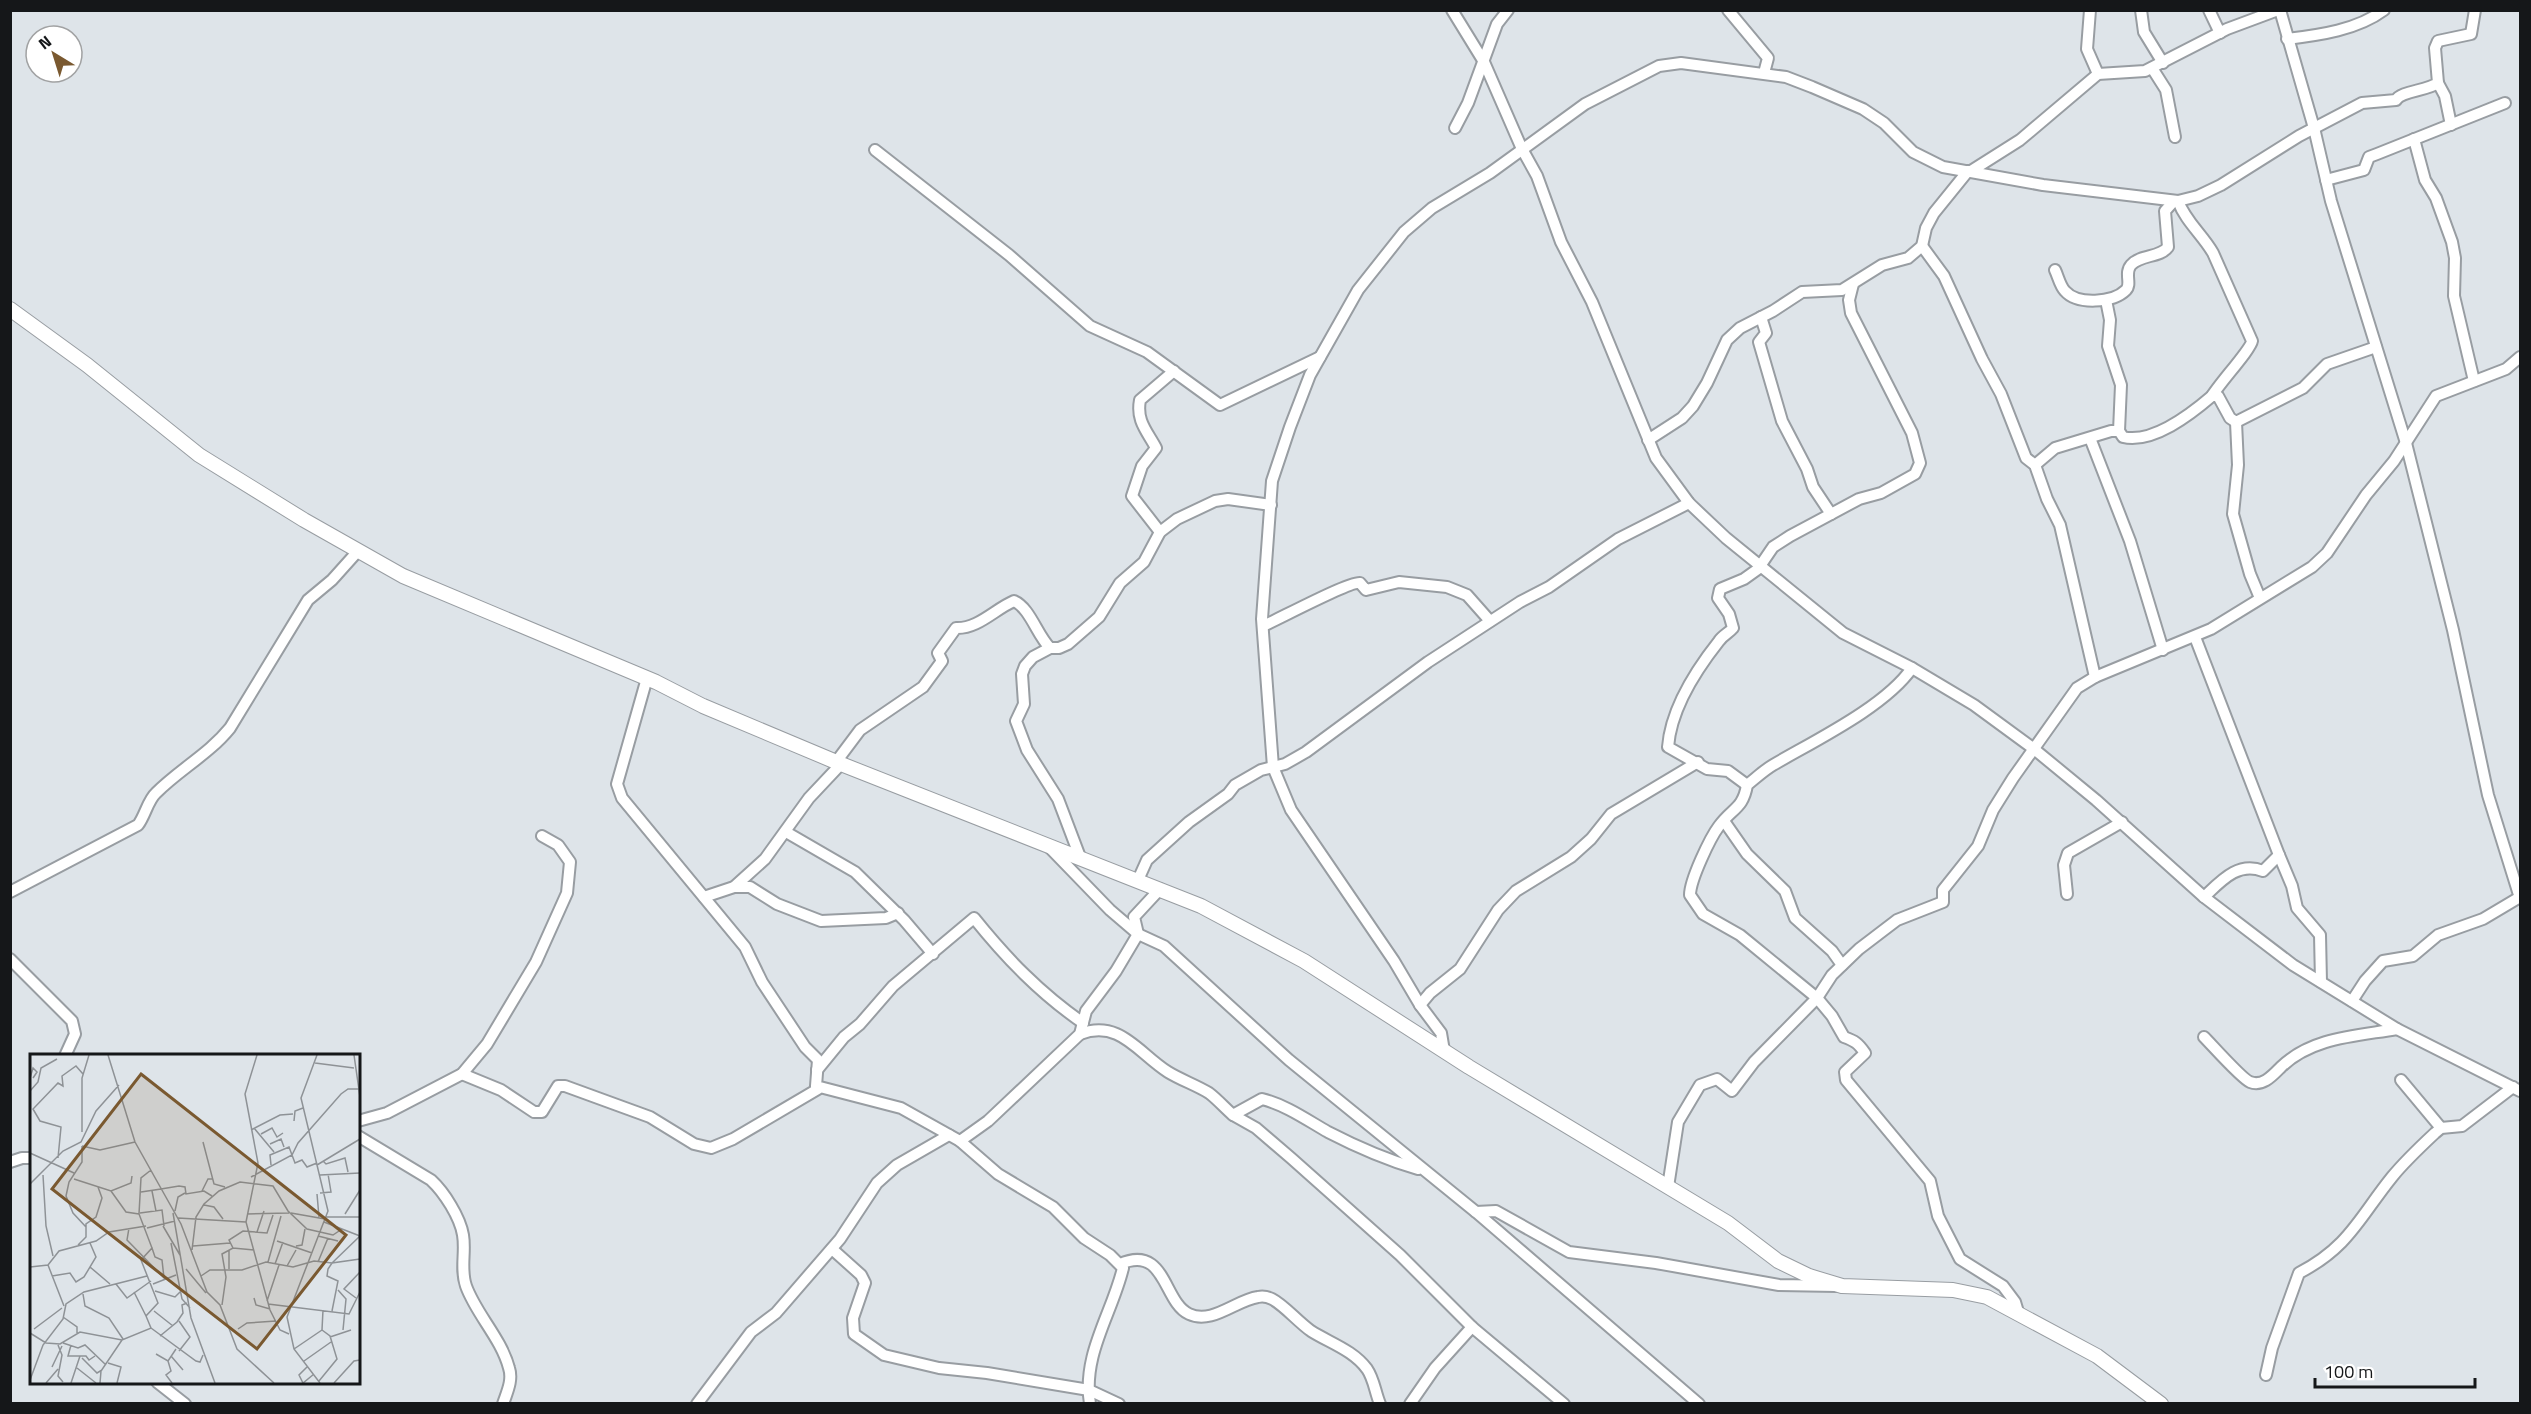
<svg xmlns="http://www.w3.org/2000/svg" width="2531" height="1414" font-family="'Titillium Web',sans-serif">
<rect width="100%" height="100%" fill="#dee4e9"/>
<g fill="none" stroke-linecap="round" stroke-linejoin="round">
<!-- street casing -->
<g stroke="#989da2" stroke-width="14">
<g id="street">
<path d="M 1452,10 L 1484,62 L 1522,149 L 1537,176 L 1561,242 L 1592,302 L 1656,458 L 1689,503 L 1726,538 L 1843,633 L 1912,668 L 1974,705 L 2034,749 L 2096,800 L 2204,897 L 2293,965 L 2397,1029 L 2520,1091"/>
<path d="M 1728,10 L 1768,58 L 1764,73"/>
<path d="M 2090,10 L 2087,49 L 2098,74"/>
<path d="M 2141,10 L 2144,32 L 2163,63"/>
<path d="M 2209,10 L 2220,33"/>
<path d="M 2280,10 L 2314,128 L 2331,201 L 2406,443 L 2453,630 L 2488,795 L 2520,898"/>
<path d="M 2287,39 C 2320,35 2357,30 2384,10"/>
<path d="M 2152,68 L 2166,90 L 2175,137"/>
<path d="M 2438,83 L 2445,96 L 2451,125"/>
<path d="M 1455,128 L 1468,103 L 1497,24 L 1508,10"/>
<path d="M 2414,139 L 2425,180 L 2436,198 L 2452,242 L 2455,258 L 2454,296 L 2474,381"/>
<path d="M 875,150 L 1009,255 L 1090,326 L 1147,352 L 1220,405 L 1320,357"/>
<path d="M 1971,171 L 2020,140 L 2098,74 L 2145,71 L 2227,29 L 2278,10"/>
<path d="M 2326,180 L 2364,170 L 2369,157 L 2377,154 L 2505,103"/>
<path d="M 2178,201 C 2186,222 2202,234 2213,253 L 2252,341 C 2251,349 2219,384 2212,396"/>
<path d="M 1922,246 L 1944,276 L 1982,359 L 2001,394 L 2026,458 L 2035,465 L 2047,499 L 2060,525 L 2095,677"/>
<path d="M 2055,270 C 2058,276 2060,286 2065,291 C 2077,305 2113,303 2126,290 C 2132,284 2124,273 2131,265 C 2141,254 2160,258 2168,247 L 2165,211 L 2174,201"/>
<path d="M 2106,300 L 2110,320 L 2108,346 L 2121,385 L 2119,431"/>
<path d="M 1761,317 L 1766,333 L 1759,342 L 1782,421 L 1807,469 L 1813,487 L 1831,514"/>
<path d="M 2236,422 L 2238,465 L 2233,514 L 2250,574 L 2260,598"/>
<path d="M 2090,438 L 2130,541 L 2163,650"/>
<path d="M 1648,440 L 1682,418 L 1693,406 L 1707,383 L 1727,340 L 1740,328 L 1773,311 L 1802,292 L 1842,290 L 1882,265 L 1908,258 L 1922,246 L 1926,228 L 1934,213 L 1968,171"/>
<path d="M 2035,465 L 2055,448 L 2111,431 L 2119,431 L 2123,437 C 2153,444 2191,414 2212,396 L 2218,396 L 2230,418 L 2236,422 L 2303,388 L 2327,364 L 2376,347"/>
<path d="M 1160,532 L 1132,496 L 1142,466 L 1156,448 C 1147,431 1136,421 1140,400 L 1174,371"/>
<path d="M 1263,626 C 1279,619 1350,581 1360,583 L 1366,590 L 1399,582 L 1447,587 L 1467,595 L 1490,621"/>
<path d="M 2195,637 L 2279,855 L 2292,886 L 2297,908 L 2320,935 L 2321,982"/>
<path d="M 1050,648 L 1033,657 L 1025,666 L 1022,674 L 1024,704 L 1016,721 L 1027,750 L 1058,799 L 1080,857"/>
<path d="M 1912,668 C 1885,707 1814,741 1773,765 C 1763,771 1756,778 1747,785 C 1743,809 1732,808 1719,826 C 1710,838 1690,880 1690,895 L 1703,914 L 1740,935 L 1817,998 L 1832,1016 L 1844,1037 C 1855,1041 1858,1043 1865,1053 L 1845,1072 L 1846,1080 L 1930,1181 L 1938,1216 L 1960,1259 L 2003,1286 L 2015,1302 L 2018,1312"/>
<path d="M 647,678 L 617,784 L 622,798 L 745,947 L 762,982 L 805,1047 L 818,1060 L 816,1086 L 901,1108 L 960,1141 L 998,1174 L 1053,1207 L 1084,1238 L 1110,1255 L 1123,1268 C 1112,1314 1082,1354 1090,1404"/>
<path d="M 836,762 L 860,730 L 923,687 L 942,661 L 938,653 L 956,628 C 978,629 995,609 1014,601 C 1030,608 1037,635 1050,648 L 1059,648 L 1068,644 L 1099,617 L 1120,583 L 1144,562 L 1160,532 L 1177,519 L 1215,501 L 1228,499 L 1271,505"/>
<path d="M 1747,785 L 1728,771 L 1707,769 L 1668,747 C 1671,708 1696,670 1719,641 C 1723,635 1729,633 1733,628 L 1729,614 L 1718,598 L 1720,589 L 1744,579 L 1758,569 L 1773,547 L 1790,536 L 1859,499 L 1881,493 L 1915,474 L 1920,463 L 1912,433 L 1851,313 L 1849,300 L 1853,284"/>
<path d="M 1724,821 L 1747,854 L 1785,891 L 1795,918 L 1832,951 L 1842,965"/>
<path d="M 786,832 L 855,872 L 904,920 L 933,954"/>
<path d="M 1049,847 L 1110,910 L 1138,934 L 1164,946 L 1289,1060 L 1476,1212 L 1699,1404"/>
<path d="M 1138,880 L 1147,860 L 1189,822 L 1228,794 L 1235,785 L 1261,770 L 1285,764 L 1306,752 L 1428,662 L 1520,602 L 1549,587 L 1618,539 L 1689,503"/>
<path d="M 734,887 L 750,887 L 777,904 L 821,921 L 886,918 L 898,913"/>
<path d="M 10,892 L 138,825 C 145,816 148,800 156,793 C 180,769 209,754 230,728 L 308,600 L 332,580 L 358,551"/>
<path d="M 2067,894 L 2064,865 L 2068,853 L 2122,822"/>
<path d="M 704,897 L 734,887 L 765,859 L 809,798 L 841,764"/>
<path d="M 2204,897 C 2221,881 2238,861 2263,871 L 2279,855"/>
<path d="M 10,959 L 72,1021 L 75,1034 L 65,1056"/>
<path d="M 2352,1001 L 2365,981 L 2383,961 L 2413,956 L 2438,935 L 2483,919 L 2520,897"/>
<path d="M 1420,1005 L 1430,993 L 1460,969 L 1498,910 L 1516,891 L 1571,857 L 1591,839 L 1611,814 L 1698,762"/>
<path d="M 1080,1034 C 1120,1019 1138,1053 1168,1072 C 1181,1080 1196,1085 1209,1093 C 1217,1099 1225,1108 1233,1115 L 1262,1099 C 1286,1105 1307,1120 1328,1132 C 1357,1147 1387,1160 1418,1169"/>
<path d="M 2204,1037 C 2212,1045 2242,1079 2250,1082 C 2263,1087 2273,1075 2281,1067 C 2312,1037 2357,1036 2397,1029"/>
<path d="M 1444,1051 L 1441,1033 L 1420,1005 L 1394,961 L 1291,810 L 1273,767 L 1262,619 L 1272,481 L 1290,427 L 1310,375 L 1358,290 L 1404,232 L 1432,208 L 1490,173 L 1585,104 L 1659,66 L 1681,63 L 1786,77 L 1812,87 L 1863,109 L 1884,123 L 1913,152 L 1943,167 L 2043,185 L 2178,201 L 2198,196 L 2221,185 L 2299,136 L 2362,103 L 2396,100 C 2401,91 2426,91 2438,83 L 2435,48 L 2438,41 L 2471,34 L 2475,10"/>
<path d="M 817,1070 L 844,1037 L 860,1024 L 893,986 L 974,918 C 1007,959 1040,993 1083,1023"/>
<path d="M 462,1074 L 501,1090 L 534,1112 L 542,1112 L 558,1086 L 565,1086 L 650,1117 L 694,1144 L 711,1148 L 733,1139 L 818,1089"/>
<path d="M 2401,1080 L 2441,1128"/>
<path d="M 1233,1115 L 1256,1128 L 1291,1158 L 1400,1255 L 1472,1327 L 1564,1404"/>
<path d="M 358,1121 L 387,1113 L 462,1074 L 487,1044 L 536,962 L 567,893 L 570,862 L 558,845 L 542,836"/>
<path d="M 358,1136 L 431,1180 C 444,1192 460,1217 463,1235 C 466,1252 460,1269 466,1286 C 476,1314 501,1338 509,1368 C 513,1380 507,1392 503,1404"/>
<path d="M 960,1141 L 988,1121 L 1080,1034 L 1086,1011 L 1116,971 L 1138,934 L 1134,917 L 1160,889"/>
<path d="M 10,1162 L 22,1158 L 32,1158"/>
<path d="M 1668,1187 L 1678,1122 L 1700,1085 L 1717,1079 L 1732,1091 L 1754,1062 L 1817,998 L 1832,975 L 1859,949 L 1897,920 L 1943,902 L 1943,890 L 1978,846 L 1993,810 L 2013,778 L 2077,688 L 2095,677 L 2211,629 L 2312,567 L 2327,553 L 2366,495 L 2394,461 L 2436,396 L 2506,369 L 2520,357"/>
<path d="M 1476,1212 L 1496,1211 L 1569,1252 L 1656,1263 L 1779,1285 L 1837,1286"/>
<path d="M 832,1249 L 861,1275 L 865,1283 L 853,1318 L 854,1334 L 884,1355 L 939,1368 L 987,1373 L 1089,1390 L 1119,1404"/>
<path d="M 1120,1264 C 1166,1244 1163,1302 1189,1314 C 1212,1325 1236,1300 1258,1297 C 1263,1296 1268,1297 1272,1299 C 1284,1305 1298,1322 1311,1331 C 1330,1343 1353,1350 1367,1369 C 1374,1379 1375,1392 1380,1404"/>
<path d="M 2266,1375 L 2272,1348 L 2299,1273 C 2349,1247 2359,1218 2392,1177 C 2405,1161 2420,1147 2435,1133 L 2441,1128 L 2462,1126 L 2513,1087"/>
<path d="M 157,1382 L 185,1404"/>
<path d="M 697,1404 L 751,1332 L 776,1313 L 840,1239 L 877,1183 L 897,1165 L 949,1135"/>
<path d="M 1410,1404 L 1435,1368 L 1472,1327"/>
</g>
</g>
<!-- secondary casing -->
<g stroke="#989da2" stroke-width="16">
<path id="secondary" d="M 10,309 L 87,365 L 199,455 L 304,520 L 403,576 L 656,682 L 703,706 L 841,764 L 1201,906 L 1304,961 L 1469,1067 L 1728,1223 L 1778,1261 L 1809,1276 L 1842,1286 L 1953,1290 L 1987,1297 L 2097,1356 L 2161,1404"/>
</g>
<!-- street -->
<use href="#street" stroke="#fff" stroke-width="10"/>
<!-- secondary -->
<use href="#secondary" stroke="#fff" stroke-width="14"/>
</g>
<!-- overview -->
<g transform="translate(30 1054)">
<rect width="330" height="330" fill="#dee4e9"/>
<path fill="none" stroke="#8e9296" stroke-width="1.5" d="M 78,1 L 105,88 L 151,170 L 177,238 L 190,251 L 207,295 L 244,329M 227,1 L 215,40 L 228,109 L 216,168 L 240,256 L 250,276 L 259,280M 287,1 L 271,44 L 298,157 L 257,263 L 264,295 L 290,329M 324,1 L 330,43M 285,9 L 324,14M 0,24 L 3,14 L 7,18 L 3,24M 0,37 L 8,28 L 11,14 L 27,5M 264,67 L 265,57 L 273,54M 224,74 L 244,98M 221,76 L 250,61 L 263,60M 52,78 L 52,24 L 59,1M 231,80 L 242,74 L 247,83 L 253,79M 173,88 L 184,130 L 195,133M 240,90 L 251,85 L 254,93M 52,92 L 52,108 L 39,128 L 36,142 L 43,159 L 56,173M 52,92 L 70,96 L 105,88M 0,99 L 44,119M 28,104 L 31,73 L 10,67 L 3,55 L 28,29 L 33,32 L 32,22 L 46,12 L 53,20M 293,107 L 296,110 L 315,104 L 318,118M 241,111 L 240,101 L 259,93 L 265,109 L 272,106 L 277,113 L 287,109M 287,111 L 330,85M 121,116 L 111,124 L 109,160 L 122,194 L 111,206 L 128,249 L 116,262 L 121,274M 13,121 L 16,172 L 23,202M 290,121 L 330,119M 221,123 L 262,101 L 268,89 L 311,40 L 318,35 L 330,35M 44,125 L 81,137 L 101,129 L 102,122M 0,130 L 33,97 L 51,88 L 66,57 L 89,31M 131,135 L 149,132 L 155,133 L 156,140 L 174,137 L 182,142M 81,137 L 96,158 L 109,160M 122,137 L 126,157M 172,137 L 178,125 L 183,125M 111,138 L 131,135M 290,139 L 301,138 L 298,120M 287,140 L 289,163M 174,151 L 184,153 L 193,165M 145,157 L 148,143 L 155,139M 110,159 L 132,156 L 134,172M 143,159 L 161,264 L 185,329M 261,159 L 295,165M 217,160 L 259,159M 315,160 L 330,136M 296,163 L 330,163M 148,164 L 216,168M 294,168 L 330,182M 133,172 L 150,201M 99,174 L 97,186 L 134,224 L 132,206 L 125,203 L 122,194M 117,174 L 145,167M 227,178 L 234,157M 288,182 L 308,187M 247,187 L 282,199M 141,189 L 152,245 L 160,254M 48,191 L 56,183 L 56,170 L 66,163 L 72,144 L 68,133M 163,192 L 200,189M 266,192 L 272,191 L 275,175M 203,194 L 199,186 L 213,177 L 237,179 L 243,161M 162,196 L 166,163 L 174,150 L 189,137 L 210,128 L 243,132 L 258,157 L 277,175 L 303,181 L 312,175M 199,196 L 199,215M 238,208 L 251,162M 288,208 L 298,184M 245,210 L 253,188M 18,211 L 34,252M 257,212 L 266,196M 0,213 L 18,211 L 29,197 L 66,187 L 79,178 L 116,172M 60,213 L 80,230M 156,215 L 176,239M 22,222 L 40,219 L 46,228 L 54,223 L 66,203 L 60,189M 171,222 L 180,216 L 212,216 L 236,208 L 263,213 L 284,207 L 302,209 L 330,182M 86,230 L 97,244 L 121,227M 123,230 L 146,221M 308,236 L 316,245 L 313,276M 125,237 L 145,243 L 150,238M 104,238 L 116,262M 53,240 L 55,252 L 79,264 L 93,285M 224,244 L 226,251 L 240,255M 326,244 L 314,235 L 330,218M 237,247 L 249,211M 238,250 L 319,260 L 330,238M 192,251 L 196,223 L 192,200 L 203,194 L 224,196M 124,257 L 143,272M 302,257 L 308,227 L 297,222 L 298,215 L 302,209 L 330,205M 33,263 L 47,273 L 47,279M 149,267 L 160,283 L 149,297M 4,275 L 32,254M 208,275 L 217,269 L 246,267M 0,279 L 16,289 L 30,290 L 50,278 L 92,286 L 121,274 L 166,307 L 170,308 L 173,301M 130,282 L 147,268 L 153,259 L 152,251 L 157,249M 300,283 L 321,276M 33,289 L 48,294 L 55,291 L 76,311M 28,291 L 32,301 L 28,322 L 33,328M 41,291 L 38,302 L 56,302 L 59,306 L 65,302M 264,295 L 292,276M 126,300 L 138,307 L 146,295M 141,302 L 153,316M 52,304 L 67,319 L 72,316M 138,307 L 141,317 L 136,321 L 142,329M 274,307 L 301,288M 78,309 L 91,313 L 87,329M 22,313 L 32,292M 277,313 L 269,321 L 273,329 L 284,320M 47,314 L 66,329M 0,326 L 13,291 L 33,265 L 36,250 L 54,238 L 117,222M 289,327 L 307,305 L 300,282 L 292,276 L 293,256M 16,329 L 28,315M 41,329 L 50,302M 70,329 L 71,317 L 92,286M 304,329 L 324,307 L 330,306"/>
<path fill="#7a5930" fill-opacity="0.15" stroke="#7a5930" stroke-width="3" d="M 111,20 L 316,181 L 227,295 L 22,135 Z"/>
<rect width="330" height="330" fill="none" stroke="#151719" stroke-width="3"/>
</g>
<!-- border -->
<rect width="2531" height="1414" fill="none" stroke="#151719" stroke-width="24"/>
<!-- north arrow -->
<g transform="translate(54 54) rotate(322)"><circle r="28" fill="#ffffff" stroke="#a1a2a3" stroke-width="1.5"/>
<path d="M0-4.5L10 22L0 15L-10 22Z" fill="#7a5930"/>
<text y="-9" font-size="16" font-weight="bold" text-anchor="middle" fill="#151719">N</text>
</g>
<!-- scale -->
<path d="M2315 1378v9h160v-9" fill="none" stroke="#151719" stroke-width="3"/>
<text x="2324" y="1378" font-size="18" fill="#151719" stroke="#ffffff" stroke-width="4.5" paint-order="stroke">100 m</text>
</svg>
